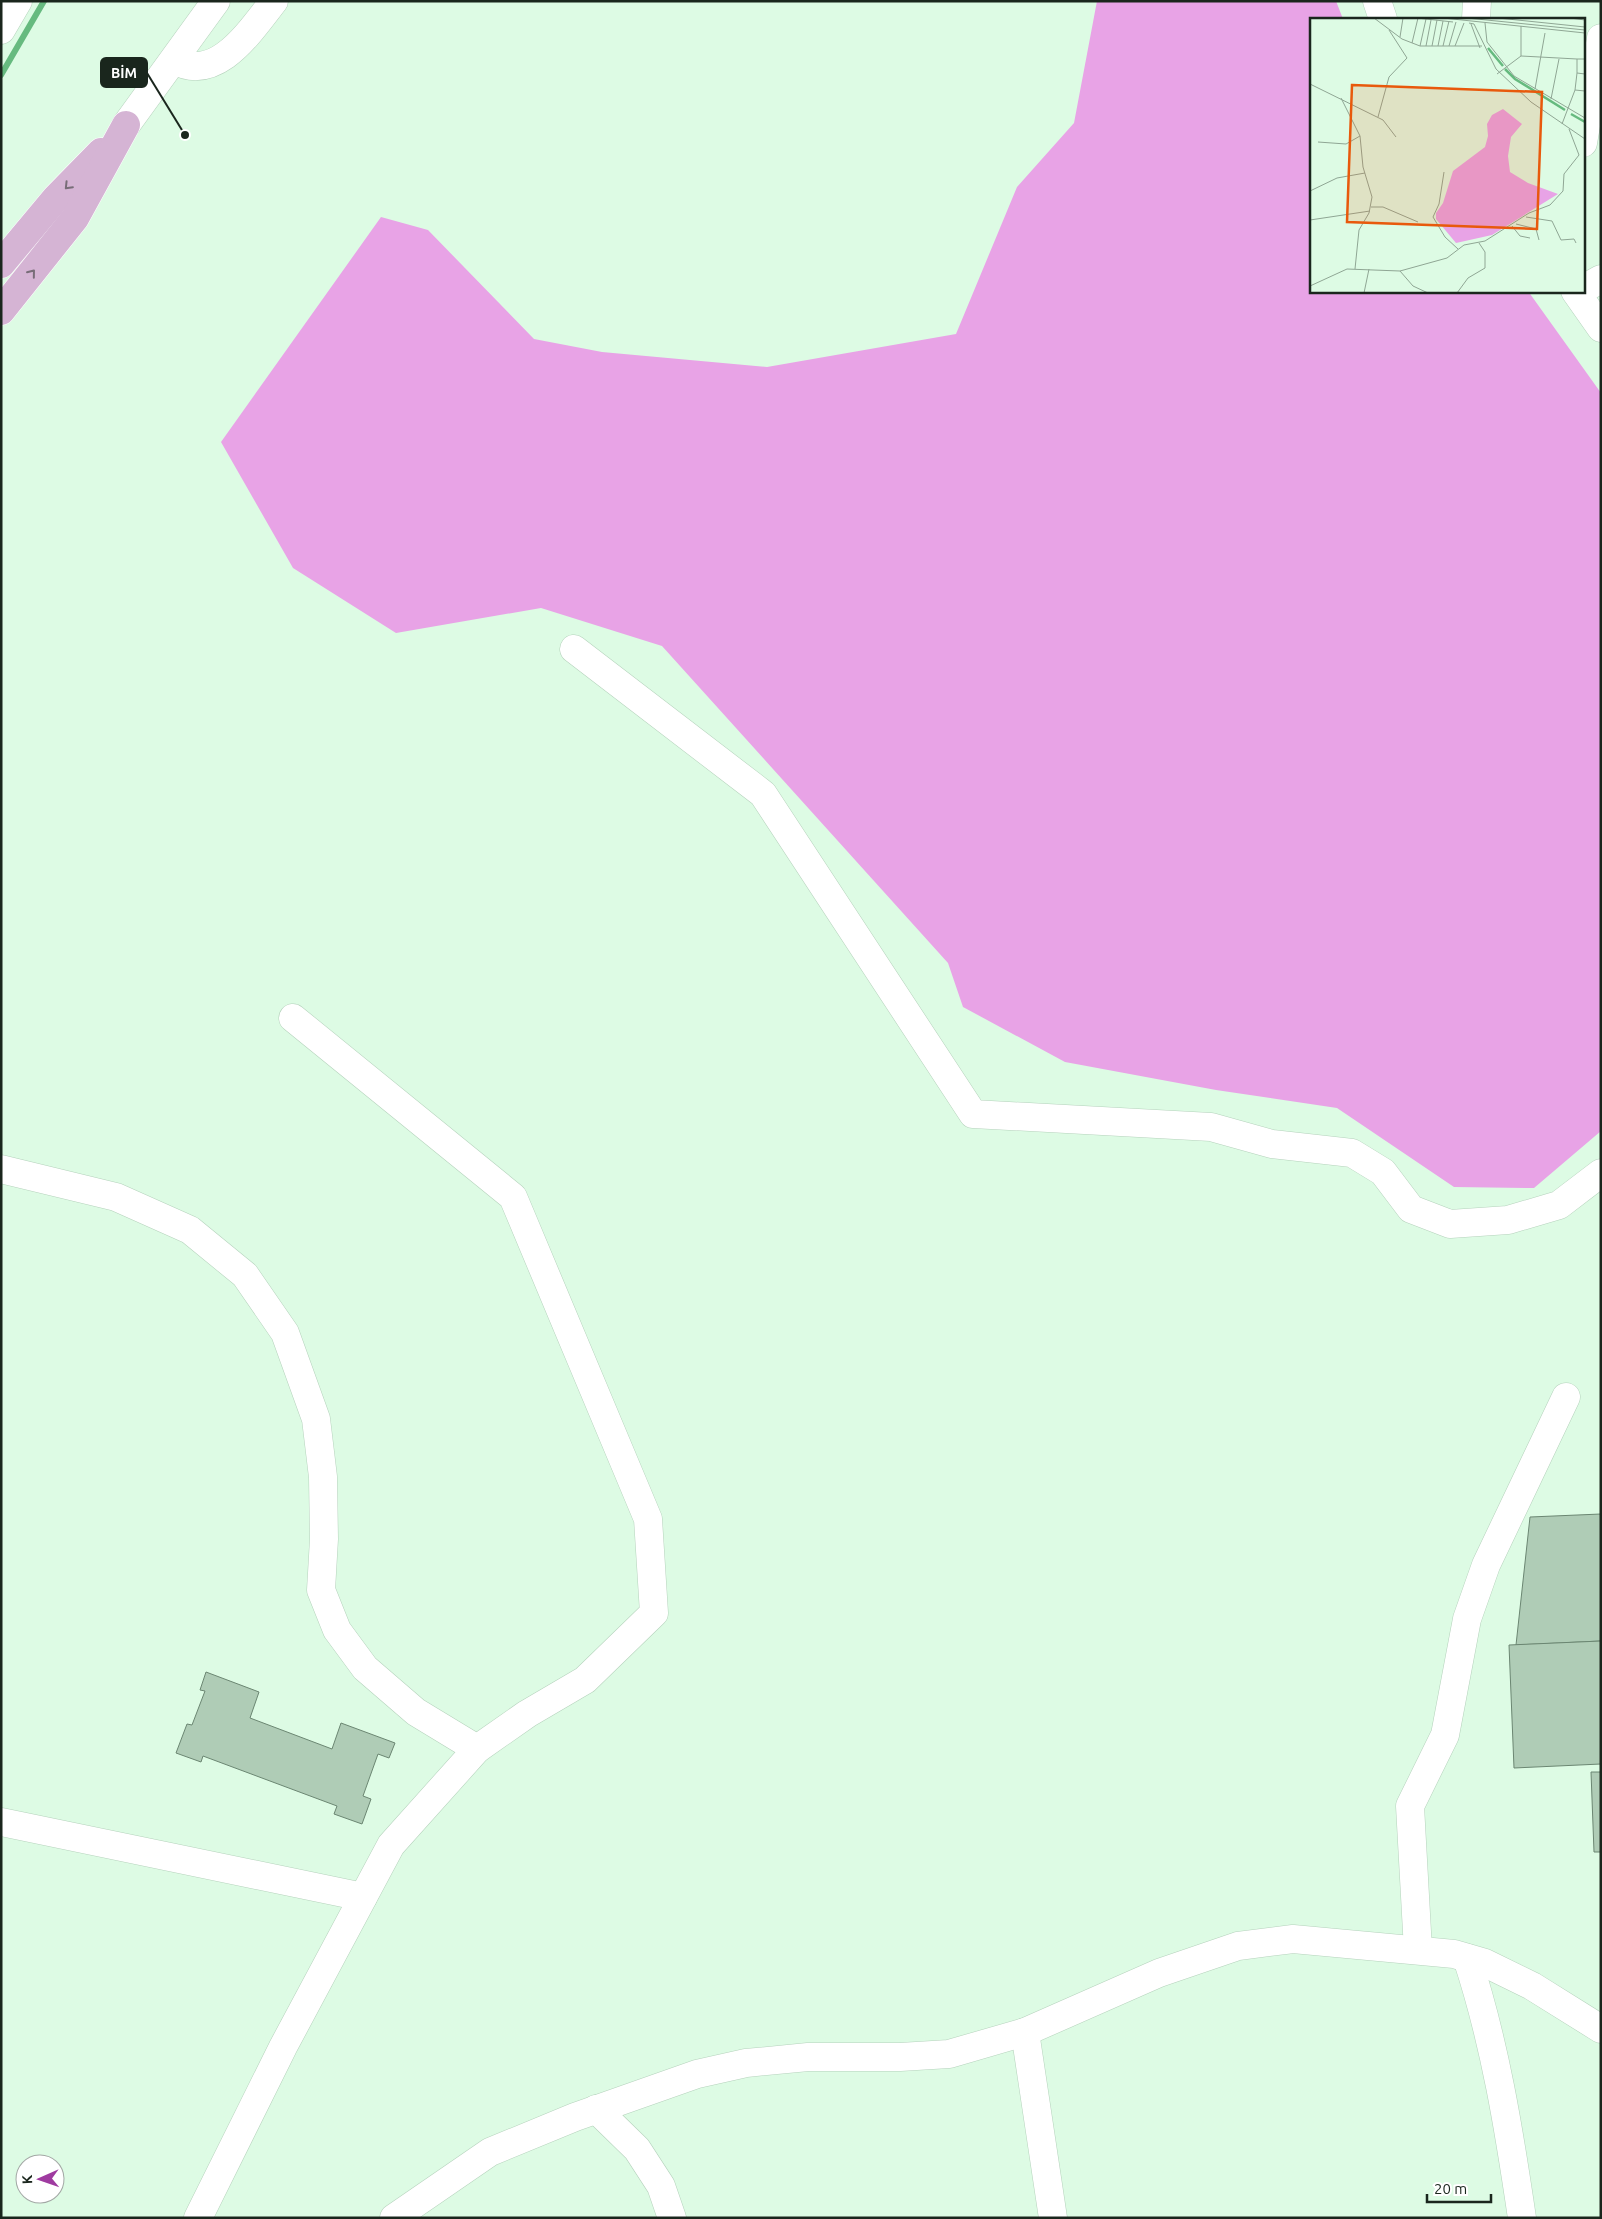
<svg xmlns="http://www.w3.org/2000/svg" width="1602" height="2219" font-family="Ubuntu,sans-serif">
<rect width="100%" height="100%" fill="#ddfbe4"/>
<!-- forest -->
<path fill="#e8a3e6" d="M 1097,1 L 1336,1 L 1343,19 L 1311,19 L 1311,291 L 1528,291 L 1601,393 L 1601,1131 L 1534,1188 L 1454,1187 L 1337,1108 L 1216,1090 L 1065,1062 L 963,1007 L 948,963 L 662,646 L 541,608 L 396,633 L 293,568 L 221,442 L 381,217 L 428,230 L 534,339 L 602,352 L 767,367 L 956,334 L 1017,187 L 1074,123 Z"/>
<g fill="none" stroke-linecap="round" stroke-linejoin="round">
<!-- stream -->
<path stroke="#66ba7f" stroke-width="6" d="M 1,75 L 44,1"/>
</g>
<!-- building -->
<g fill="#afccb6" stroke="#6b8672">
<path d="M 1601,1514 L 1601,1641 L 1516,1645 L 1530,1517 Z"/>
<path d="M 1601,1641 L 1601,1764 L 1514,1768 L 1509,1645 Z"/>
<path d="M 206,1672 L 259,1692 L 250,1718 L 332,1749 L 341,1723 L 395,1743 L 389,1758 L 378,1754 L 363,1796 L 371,1799 L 362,1824 L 334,1814 L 337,1806 L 203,1756 L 201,1762 L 176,1753 L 187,1724 L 192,1725 L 205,1691 L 200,1690 Z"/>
<path d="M 1591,1772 L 1601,1772 L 1601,1852 L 1594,1852 Z"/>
</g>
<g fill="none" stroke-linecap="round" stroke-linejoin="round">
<!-- minor casing -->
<g stroke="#b5d2bc" stroke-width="29">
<g id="minor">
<path d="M 1377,1 L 1383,19"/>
<path d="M 1476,19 L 1477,1"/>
<path d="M 1,30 L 18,1"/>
<path d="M 174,60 C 217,84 250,31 274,1"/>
<path d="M 126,125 L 216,1"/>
<path d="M 1583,143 L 1601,38"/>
<path d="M 1583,289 L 1601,279"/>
<path d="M 1575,291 L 1601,328"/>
<path d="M 574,649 L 763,794 L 973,1114 L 1211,1127 L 1272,1144 L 1352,1153 L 1383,1172 L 1411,1209 L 1450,1224 L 1508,1220 L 1559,1205 L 1601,1173"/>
<path d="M 1,1169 L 116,1197 L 190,1230 L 245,1275 L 285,1333 L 316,1419 L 323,1477 L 324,1539 L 321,1590 L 337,1630 L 365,1668 L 416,1712 L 477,1749"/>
<path d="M 1,1822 L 363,1897"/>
<path d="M 1418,1950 L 1410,1806 L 1445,1735 L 1467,1619 L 1486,1565 L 1566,1397"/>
<path d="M 1467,1958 C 1495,2043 1509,2130 1522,2218"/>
<path d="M 1025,2032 L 1053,2218"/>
<path d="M 596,2109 L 637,2149 L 661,2186 L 672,2218"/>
<path d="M 198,2218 L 283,2047 L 391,1845 L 477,1749 L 527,1714 L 585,1680 L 654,1613 L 648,1519 L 513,1197 L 293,1018"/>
<path d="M 394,2218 L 490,2152 L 575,2117 L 697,2074 L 746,2063 L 808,2057 L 900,2057 L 949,2054 L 1025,2032 L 1159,1973 L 1238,1946 L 1293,1939 L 1454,1954 L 1485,1963 L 1532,1986 L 1601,2029"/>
</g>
</g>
<!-- major casing -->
<g stroke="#fff" stroke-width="29">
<g id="major">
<path d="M 1,264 L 56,198 L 101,152"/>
<path d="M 1,311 L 75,218 L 126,125"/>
</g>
</g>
<!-- minor -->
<use href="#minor" stroke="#fff" stroke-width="28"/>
<!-- major -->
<use href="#major" stroke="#d5b4d4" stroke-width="28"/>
</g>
<!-- one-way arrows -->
<defs><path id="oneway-chevron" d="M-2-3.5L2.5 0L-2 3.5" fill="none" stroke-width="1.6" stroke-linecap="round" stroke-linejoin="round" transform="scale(1.25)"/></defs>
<g stroke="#786d78">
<use href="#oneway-chevron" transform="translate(68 186) rotate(134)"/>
<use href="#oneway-chevron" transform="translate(32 273) rotate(-51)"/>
</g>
<!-- overview -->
<g transform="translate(1310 18)">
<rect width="275" height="275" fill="#ddfbe4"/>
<path d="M 193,91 L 212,106 L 201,119 L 198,138 L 200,154 L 218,165 L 248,176 L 182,217 L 146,225 L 126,201 L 126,195 L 133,185 L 143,153 L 175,129 L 178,118 L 177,106 L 182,97 Z" fill="#e8a3e6"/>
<path fill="none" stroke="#66ba7f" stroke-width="2.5" d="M 178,30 L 193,48M 195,51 L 205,61 L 255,92M 261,96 L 275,104"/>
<path fill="none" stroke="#8fa694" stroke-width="1" d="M 64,0 L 92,21 L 110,28 L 172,28M 107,0 L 143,4M 133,0 L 275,15M 157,0 L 275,12M 188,0 L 275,9M 260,0 L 275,2M 159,5 L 164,6 L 186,51 L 221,84M 175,5 L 177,24 L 204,58 L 275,100M 161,6 L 170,30M 90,19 L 93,0M 102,25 L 108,0M 110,28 L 116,1M 116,28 L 121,2M 122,28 L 127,2M 128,28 L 133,3M 133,28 L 139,3M 139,28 L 146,4M 145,28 L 154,5M 211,38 L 267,41M 267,55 L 267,41 L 275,41M 187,56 L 211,38 L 211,8M 0,66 L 73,102 L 86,119M 225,71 L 235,15M 265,72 L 267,55 L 275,56M 31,80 L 50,118 L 53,149 L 62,179 L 59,195 L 49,212 L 45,251M 241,81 L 249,41M 221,84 L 275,121M 68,99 L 79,59 L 97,40 L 79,12M 252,106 L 265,72 L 275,73M 8,124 L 36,126 L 50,118M 134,154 L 129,186 L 123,199 L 135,219 L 148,231M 0,173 L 27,160 L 55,155M 61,189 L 73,189 L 108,204M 216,199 L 242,203 L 251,222 L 264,221 L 266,225M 0,202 L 60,193M 206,206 L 226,211 L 229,222M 202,208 L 210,218 L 220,220M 90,253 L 103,268 L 118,275M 0,268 L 37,251 L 90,253 L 137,240 L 154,227 L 175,223 L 219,195 L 240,187 L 253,173 L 254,156 L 269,137 L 259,111M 54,275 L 59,251M 147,275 L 158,260 L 175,250 L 175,234 L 169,225"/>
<path fill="#e8590c" fill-opacity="0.15" stroke="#e8590c" stroke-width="2.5" d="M 42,67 L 232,74 L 227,211 L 37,204 Z"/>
<rect width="275" height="275" fill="none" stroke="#1a261d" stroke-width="2.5"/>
</g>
<!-- callouts -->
<path fill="none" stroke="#1a261d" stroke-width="2" d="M185 135L147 73"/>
<circle fill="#1a261d" stroke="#fff" stroke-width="2" cx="185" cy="135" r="5"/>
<rect fill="#1a261d" stroke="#1a261d" stroke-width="2" x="101" y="58" width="46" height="29" rx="5"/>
<g font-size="14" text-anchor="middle" font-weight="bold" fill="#fff">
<text x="124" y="78">BİM</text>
</g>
<!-- border -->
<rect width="1602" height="2219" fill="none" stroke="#1a261d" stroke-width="5"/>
<!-- north arrow -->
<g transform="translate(40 2179) rotate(268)"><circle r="24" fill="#ffffff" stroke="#a3a8a5"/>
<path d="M0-4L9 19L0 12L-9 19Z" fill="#9f3ba0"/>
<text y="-8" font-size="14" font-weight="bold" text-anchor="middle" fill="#1a261d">K</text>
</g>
<!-- scale -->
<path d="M1427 2194v8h64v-8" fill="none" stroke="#1a261d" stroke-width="2.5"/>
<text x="1434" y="2194" font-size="15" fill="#1a261d" stroke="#ffffff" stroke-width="4" paint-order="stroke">20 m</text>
</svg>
